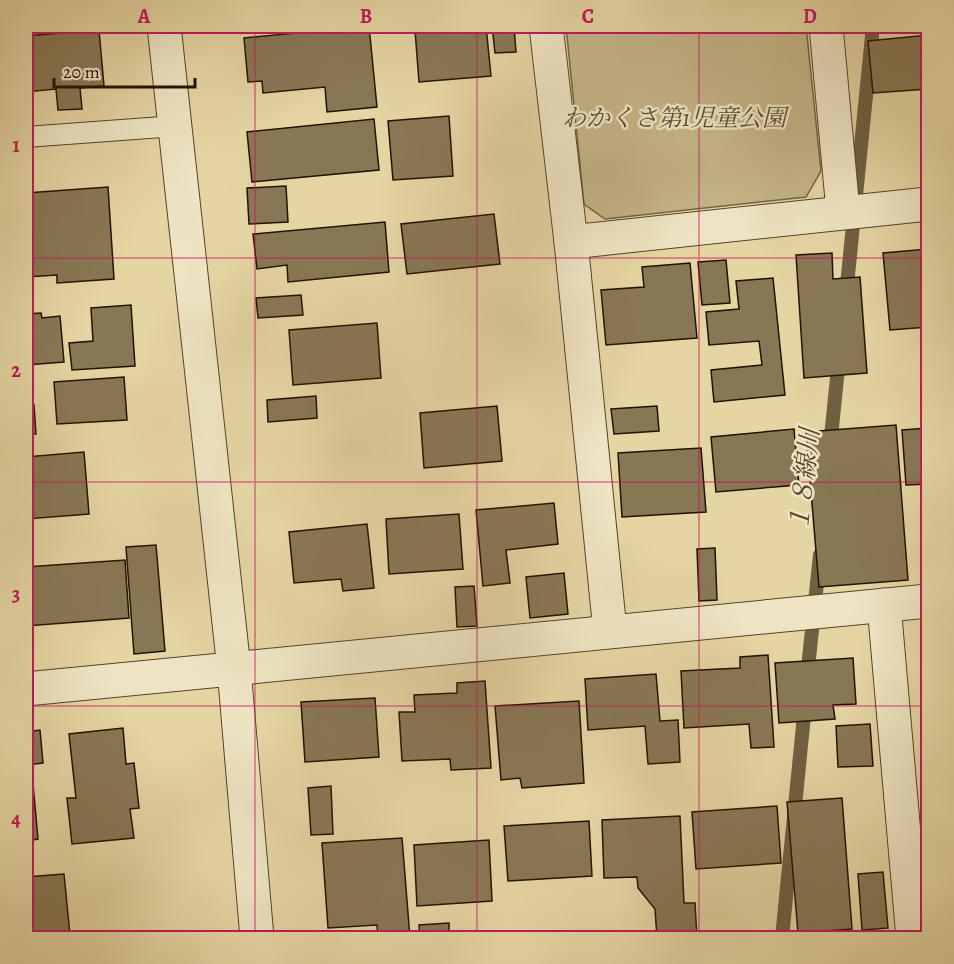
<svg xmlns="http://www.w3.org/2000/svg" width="954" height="964" font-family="Alegreya,'Noto Serif JP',serif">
<rect width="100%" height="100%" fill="#e5d5a3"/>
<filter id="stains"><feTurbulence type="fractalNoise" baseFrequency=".00333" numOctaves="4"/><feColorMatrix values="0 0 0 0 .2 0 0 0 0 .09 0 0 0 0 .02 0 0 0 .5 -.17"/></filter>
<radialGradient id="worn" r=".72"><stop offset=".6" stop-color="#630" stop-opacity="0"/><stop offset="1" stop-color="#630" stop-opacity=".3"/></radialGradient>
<!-- green -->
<path fill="#c4b487" stroke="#746344" stroke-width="1.5" d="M 566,26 L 806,26 L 821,171 L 806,197 L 605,219 L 584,204 Z"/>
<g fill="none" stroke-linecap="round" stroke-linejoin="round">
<!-- stream -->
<g stroke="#705f41" stroke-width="14">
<path d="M 846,295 L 873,26"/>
<path d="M 830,447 L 839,358"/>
<path d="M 807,677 L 820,555"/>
<path d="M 782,938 L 805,705"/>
</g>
</g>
<!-- building -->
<g fill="#875" stroke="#231201" stroke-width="1.5">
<path d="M 369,26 L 377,107 L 327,112 L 325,87 L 263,93 L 262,81 L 248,82 L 244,38 Z"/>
<path d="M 464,26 L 486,26 L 491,76 L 419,82 L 415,30 Z"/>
<path d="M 492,26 L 514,26 L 516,52 L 495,53 Z"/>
<path d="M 99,30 L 104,86 L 80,88 L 82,109 L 58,110 L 56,89 L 26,92 L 26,36 Z"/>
<path d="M 928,35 L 928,89 L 873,93 L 868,41 Z"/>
<path d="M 449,116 L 453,176 L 393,180 L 388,121 Z"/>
<path d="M 374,119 L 379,170 L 252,182 L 247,132 Z"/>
<path d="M 286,186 L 288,222 L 249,224 L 247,188 Z"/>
<path d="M 108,187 L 114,279 L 57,283 L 57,275 L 26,277 L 26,193 Z"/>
<path d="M 494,214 L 500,264 L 407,274 L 401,224 Z"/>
<path d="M 385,222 L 389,272 L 288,282 L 287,265 L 257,269 L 253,234 Z"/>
<path d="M 928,249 L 928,327 L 890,330 L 883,253 Z"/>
<path d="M 832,253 L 833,279 L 860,277 L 867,373 L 804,378 L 796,255 Z"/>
<path d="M 726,260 L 730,303 L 702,305 L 698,262 Z"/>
<path d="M 690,263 L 697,338 L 606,345 L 601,290 L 644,287 L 642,267 Z"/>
<path d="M 773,278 L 785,395 L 714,402 L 711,370 L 762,365 L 759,341 L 709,345 L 706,312 L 739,309 L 736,281 Z"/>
<path d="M 301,295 L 303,315 L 258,318 L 256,298 Z"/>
<path d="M 131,305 L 135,366 L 72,370 L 69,343 L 93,341 L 91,308 Z"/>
<path d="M 41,313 L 42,318 L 60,316 L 64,362 L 26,365 L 26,314 Z"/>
<path d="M 377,323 L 381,378 L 293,385 L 289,330 Z"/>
<path d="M 124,377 L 127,420 L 57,424 L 54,382 Z"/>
<path d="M 316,396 L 317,418 L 268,422 L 267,400 Z"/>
<path d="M 26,405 L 34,405 L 36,434 L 26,434 Z"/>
<path d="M 497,406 L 502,461 L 424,468 L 420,413 Z"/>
<path d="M 657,406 L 659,431 L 614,434 L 611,409 Z"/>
<path d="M 896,425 L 908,580 L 819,587 L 806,432 Z"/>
<path d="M 928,428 L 928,484 L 906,485 L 902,430 Z"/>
<path d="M 794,429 L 799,485 L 716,492 L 711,437 Z"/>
<path d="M 701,448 L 706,512 L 622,517 L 618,453 Z"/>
<path d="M 84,452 L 89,514 L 26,519 L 26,457 Z"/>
<path d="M 554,503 L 558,544 L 506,550 L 510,583 L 483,586 L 476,510 Z"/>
<path d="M 459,514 L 463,569 L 389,574 L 386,519 Z"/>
<path d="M 367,524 L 374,588 L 343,591 L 341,579 L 294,583 L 289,532 Z"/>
<path d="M 156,545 L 165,651 L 134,654 L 126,547 Z"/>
<path d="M 715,548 L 717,600 L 699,601 L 697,549 Z"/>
<path d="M 125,560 L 129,618 L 26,626 L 26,567 Z"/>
<path d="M 564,573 L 568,614 L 530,618 L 526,577 Z"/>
<path d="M 474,586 L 477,626 L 457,627 L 455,587 Z"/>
<path d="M 928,653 L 928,706 L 924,654 Z"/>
<path d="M 768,655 L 774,747 L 751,748 L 749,724 L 684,728 L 681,671 L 740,668 L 740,657 Z"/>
<path d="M 853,658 L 856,704 L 833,705 L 835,719 L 779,723 L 775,663 Z"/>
<path d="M 656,674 L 660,721 L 678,720 L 680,762 L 648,764 L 645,726 L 588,730 L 585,679 Z"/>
<path d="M 485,681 L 491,768 L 451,770 L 450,759 L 402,761 L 399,712 L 415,712 L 414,695 L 457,693 L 457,683 Z"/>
<path d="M 375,698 L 379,757 L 305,762 L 301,702 Z"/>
<path d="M 579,701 L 584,783 L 522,788 L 520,778 L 501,780 L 495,706 Z"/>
<path d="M 870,724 L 873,766 L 838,767 L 836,726 Z"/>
<path d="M 123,728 L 126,764 L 134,763 L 139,808 L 130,809 L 134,838 L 72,844 L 67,798 L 76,798 L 69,734 Z"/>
<path d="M 40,730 L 43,763 L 26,765 L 26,732 Z"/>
<path d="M 32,773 L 38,839 L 26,841 L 26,774 Z"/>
<path d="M 331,786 L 333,834 L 311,835 L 308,788 Z"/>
<path d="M 842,798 L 852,929 L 798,933 L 787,802 Z"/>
<path d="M 777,806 L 781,863 L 696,869 L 692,812 Z"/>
<path d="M 680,816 L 684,903 L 695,903 L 697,938 L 657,938 L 655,909 L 638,888 L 637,877 L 604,878 L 602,820 Z"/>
<path d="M 589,821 L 592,876 L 508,881 L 504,826 Z"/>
<path d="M 402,838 L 410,938 L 378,938 L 377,925 L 328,928 L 322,843 Z"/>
<path d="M 489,840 L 492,901 L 417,906 L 414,845 Z"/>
<path d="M 883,872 L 888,928 L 862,930 L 858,874 Z"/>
<path d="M 64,874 L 70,935 L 26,938 L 26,877 Z"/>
<path d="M 449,923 L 449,938 L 420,938 L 419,925 Z"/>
</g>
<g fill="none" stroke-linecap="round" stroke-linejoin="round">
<!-- service casing -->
<g stroke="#54432a" stroke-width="22">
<path id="service" d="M 26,137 L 176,126"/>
</g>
<!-- minor casing -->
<g stroke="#54432a" stroke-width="35">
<g id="minor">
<path d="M 164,26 L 234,669 L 257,938"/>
<path d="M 546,26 L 571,242 L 610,631"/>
<path d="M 826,26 L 843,211"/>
<path d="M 571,242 L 928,204"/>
<path d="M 884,605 L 913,938"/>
<path d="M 26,689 L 928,601"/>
</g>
</g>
<!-- service -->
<use href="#service" stroke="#eee4c3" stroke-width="20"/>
<!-- minor -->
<use href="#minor" stroke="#eee4c3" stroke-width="33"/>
</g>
<!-- grid -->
<path fill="none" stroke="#c2185b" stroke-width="1.5" stroke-opacity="0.55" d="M 255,26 L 255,938M 477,26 L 477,938M 699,26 L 699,938M 26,258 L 928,258M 26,482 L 928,482M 26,706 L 928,706"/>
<g text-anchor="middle" stroke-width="5" stroke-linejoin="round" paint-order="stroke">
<!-- park labels -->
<g font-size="24" font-style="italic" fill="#5b4b30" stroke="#eee4c3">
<text x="674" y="126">わかくさ第1児童公園</text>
</g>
<!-- water labels -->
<g font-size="26" font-style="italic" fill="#56462c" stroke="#eee4c3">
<text transform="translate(804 480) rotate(-84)" y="9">１８線川</text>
</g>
</g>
<!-- margin -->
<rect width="954" height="964" fill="none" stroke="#e5d5a3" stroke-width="66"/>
<!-- scale -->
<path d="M54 78v9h141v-9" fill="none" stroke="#231201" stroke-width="3"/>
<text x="63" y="78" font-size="18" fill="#231201" stroke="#eee4c3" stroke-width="4.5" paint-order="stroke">20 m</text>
<rect x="33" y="33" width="888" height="898" fill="none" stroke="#c2185b" stroke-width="2"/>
<g font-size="20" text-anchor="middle" font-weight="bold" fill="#c2185b">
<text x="144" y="23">A</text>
<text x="366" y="23">B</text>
<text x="588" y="23">C</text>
<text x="810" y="23">D</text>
<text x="16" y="152">1</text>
<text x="16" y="377">2</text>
<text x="16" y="601">3</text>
<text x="16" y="826">4</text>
</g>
<rect width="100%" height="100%" filter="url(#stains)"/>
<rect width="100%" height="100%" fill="url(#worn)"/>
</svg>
